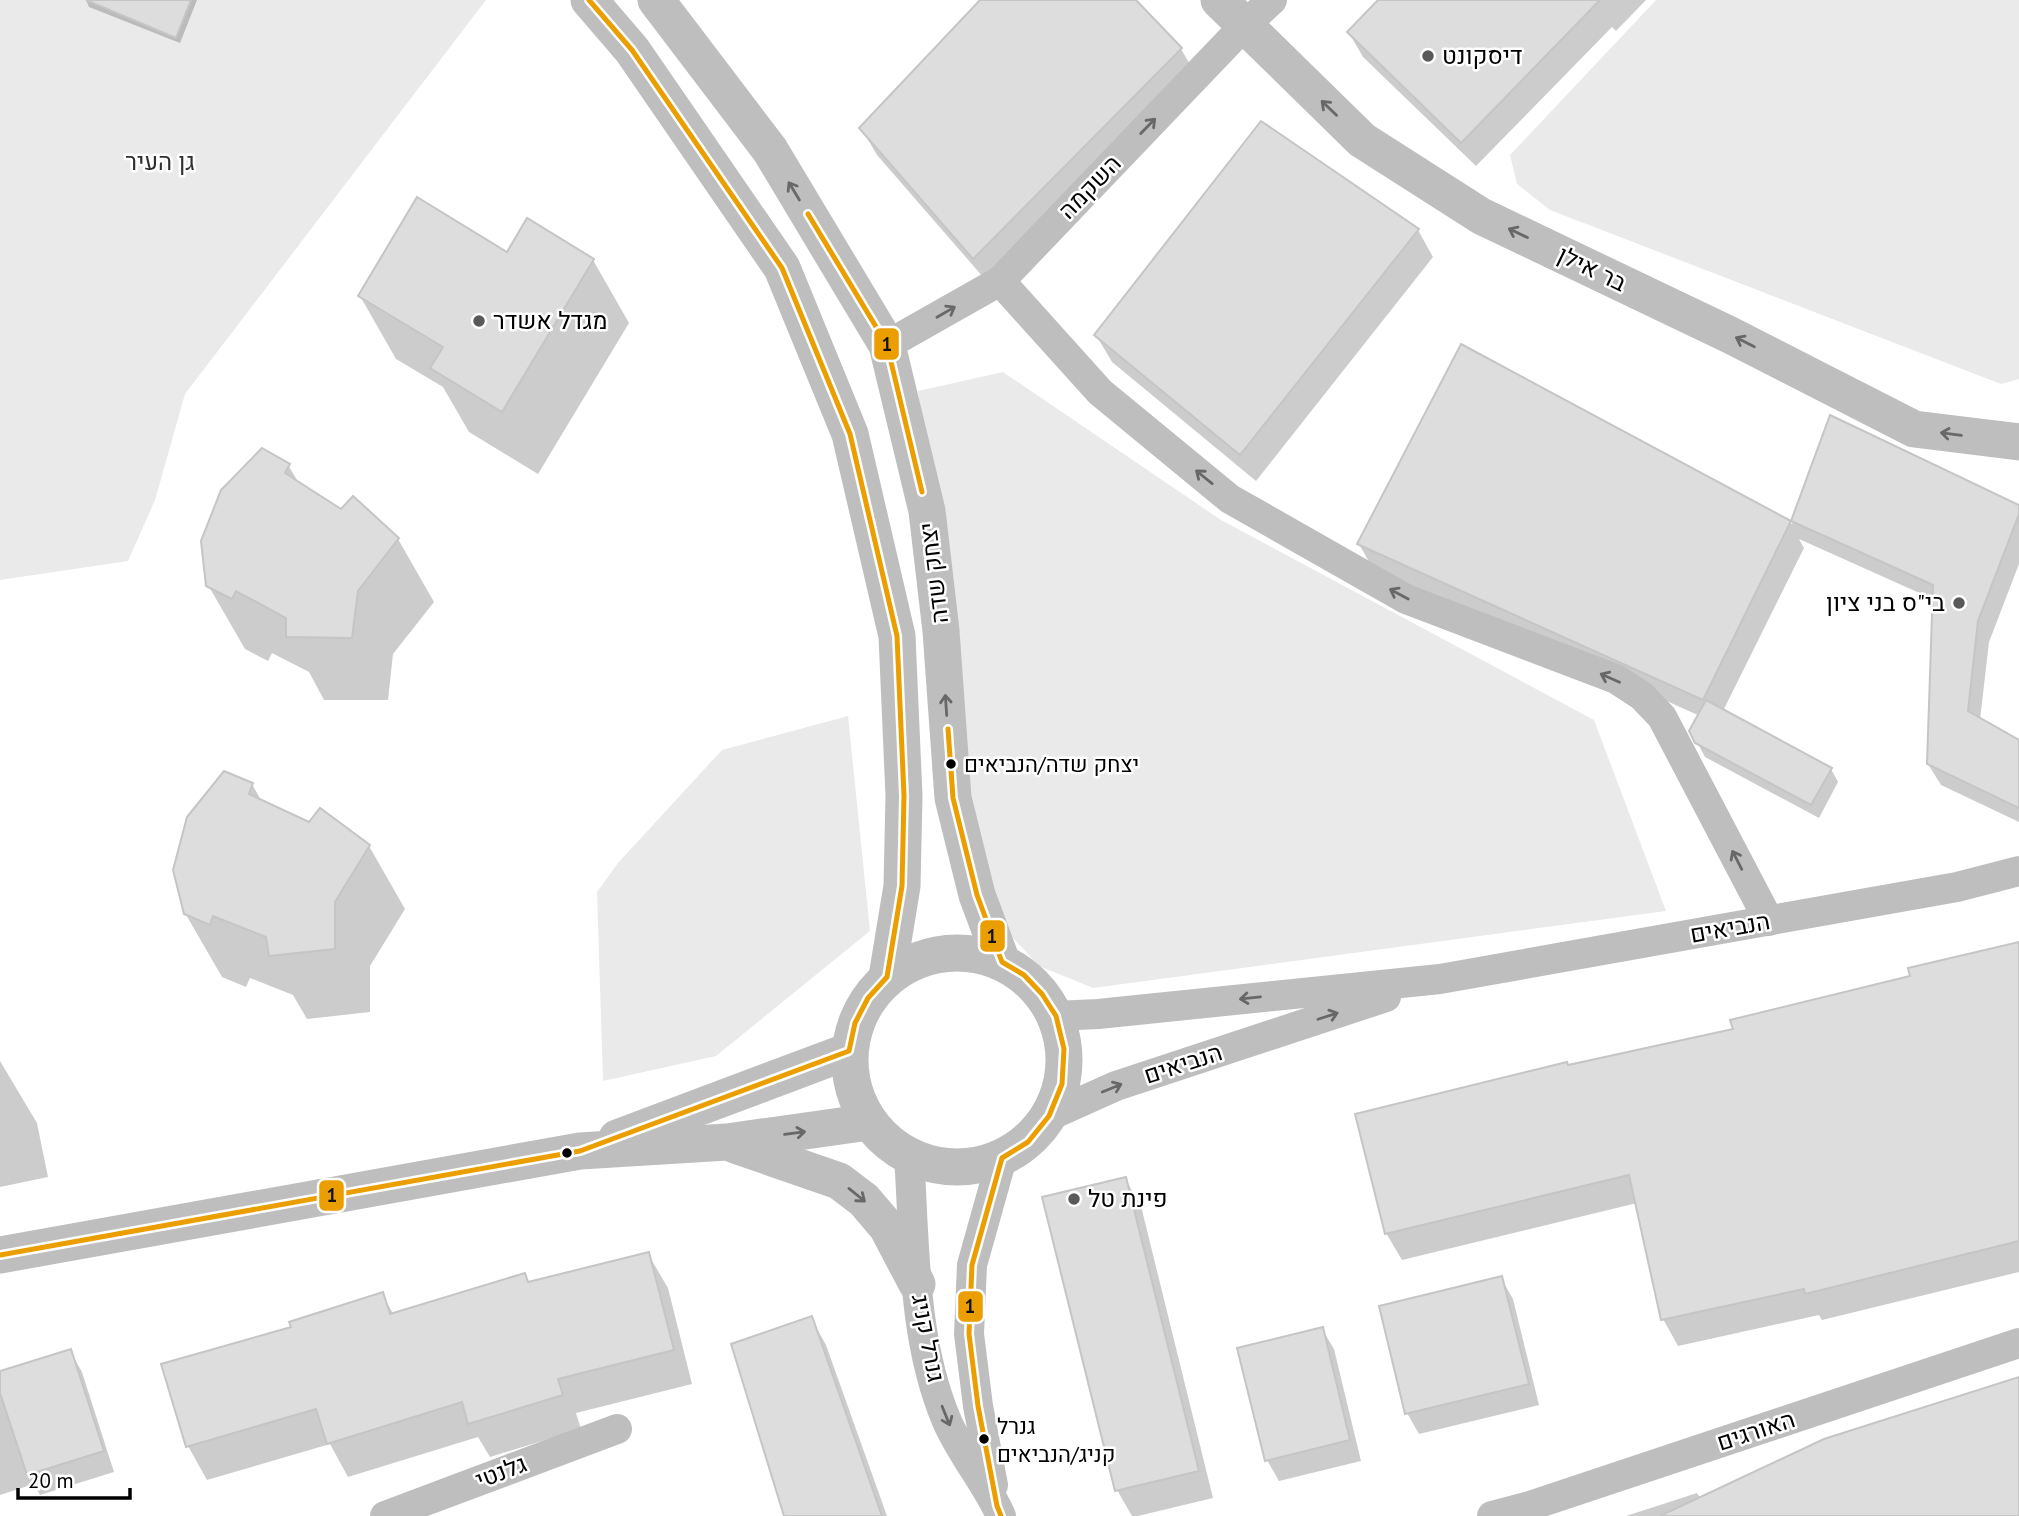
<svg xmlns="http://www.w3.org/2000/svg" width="2019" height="1516" font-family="'PT Sans',Heebo,sans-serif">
<rect width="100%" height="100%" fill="#fff"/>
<!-- green -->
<g fill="#eaeaea">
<path d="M 0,0 L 486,0 L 185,394 L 155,500 L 128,561 L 0,580 Z"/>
<path d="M 1656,0 L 2019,0 L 2019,379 L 2001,384 L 1550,210 L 1517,184 L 1510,155 Z"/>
<path d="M 1003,372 L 1221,520 L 1594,720 L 1666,911 L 1093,988 L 1039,966 L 1013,938 L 978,858 L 918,391 Z"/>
<path d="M 848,716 L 870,931 L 716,1056 L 603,1081 L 597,892 L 618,863 L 722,750 Z"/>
</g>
<!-- shadow -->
<g fill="#0003">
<path d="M 86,0 L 197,0 L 180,43 L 89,7 Z"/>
<path d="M 982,0 L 1133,0 L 1181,49 L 1197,76 L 990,285 L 877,155 L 861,128 Z"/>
<path d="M 1381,0 L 1646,0 L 1616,31 L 1612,27 L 1476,166 L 1363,57 L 1349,33 Z"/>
<path d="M 1418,230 L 1433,257 L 1256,481 L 1112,362 L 1096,335 Z"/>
<path d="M 507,254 L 593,260 L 629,323 L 538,474 L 469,432 L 443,387 L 396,359 L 360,296 Z"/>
<path d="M 1462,347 L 1792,524 L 1831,418 L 2019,507 L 2019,564 L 1989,642 L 1980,720 L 2019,742 L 2019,822 L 1941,785 L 1928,764 L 1935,600 L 1799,539 L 1804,548 L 1723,711 L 1831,769 L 1838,782 L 1819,818 L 1705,757 L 1691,731 L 1700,716 L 1373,569 L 1359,544 Z"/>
<path d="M 288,465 L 300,485 L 341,511 L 398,539 L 434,602 L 393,654 L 388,700 L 324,700 L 309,672 L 272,653 L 268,661 L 245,649 L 208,585 Z"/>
<path d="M 252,784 L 262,802 L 309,825 L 369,846 L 405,909 L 370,966 L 370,1012 L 307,1019 L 293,995 L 250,978 L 246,987 L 222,977 L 185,913 Z"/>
<path d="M 2019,943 L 2019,1272 L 1822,1320 L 1819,1315 L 1678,1346 L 1663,1319 L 1637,1203 L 1402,1260 L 1386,1233 L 1568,1067 L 1735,1030 Z"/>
<path d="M 0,1061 L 37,1123 L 48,1177 L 0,1187 Z"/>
<path d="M 1125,1179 L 1141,1206 L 1213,1498 L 1138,1516 L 1132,1516 L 1117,1490 Z"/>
<path d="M 648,1254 L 668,1288 L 692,1384 L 576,1413 L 581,1429 L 490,1457 L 478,1437 L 348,1477 L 330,1444 L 207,1480 L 188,1446 L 293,1328 L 382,1294 L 394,1315 L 524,1275 L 529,1283 Z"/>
<path d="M 1501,1278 L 1513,1299 L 1539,1405 L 1419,1434 L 1407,1413 Z"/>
<path d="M 811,1318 L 826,1345 L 887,1516 L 786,1516 Z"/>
<path d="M 1322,1329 L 1334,1349 L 1361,1461 L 1279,1481 L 1267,1460 Z"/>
<path d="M 70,1351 L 82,1372 L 114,1472 L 40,1495 L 34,1484 L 0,1495 L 0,1373 Z"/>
<path d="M 2019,1378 L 2019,1516 L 1626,1516 L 1697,1493 L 1701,1499 Z"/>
</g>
<!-- building -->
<g fill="#ddd" stroke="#c5c5c5" stroke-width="2">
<path d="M 86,0 L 191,0 L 176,38 Z"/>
<path d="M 980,0 L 1136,0 L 1182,48 L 973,259 L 859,128 Z"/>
<path d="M 1378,0 L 1600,0 L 1461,143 L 1347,32 Z"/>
<path d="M 1261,121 L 1419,229 L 1240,455 L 1094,335 Z"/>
<path d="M 417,197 L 507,252 L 527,218 L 594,259 L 502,412 L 430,368 L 443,347 L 358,296 Z"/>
<path d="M 1461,344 L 1791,521 L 1703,700 L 1357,544 Z"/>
<path d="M 1830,415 L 2019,505 L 2019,514 L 1978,621 L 1968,711 L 2019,740 L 2019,808 L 1927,764 L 1933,585 L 1791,521 Z"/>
<path d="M 262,448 L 290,464 L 285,473 L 341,509 L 353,496 L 399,538 L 358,591 L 352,638 L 286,637 L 286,618 L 236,591 L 232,599 L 206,586 L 201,541 L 221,490 Z"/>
<path d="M 1706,700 L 1832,768 L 1811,805 L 1695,743 L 1689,731 Z"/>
<path d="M 224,771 L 253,783 L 249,794 L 309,822 L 320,808 L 370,845 L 335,902 L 335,949 L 269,956 L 266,937 L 213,916 L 210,925 L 184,914 L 173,870 L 187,817 Z"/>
<path d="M 2019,942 L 2019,1241 L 1805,1294 L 1804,1289 L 1661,1320 L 1629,1175 L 1385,1234 L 1355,1114 L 1567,1062 L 1568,1065 L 1733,1029 L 1730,1020 L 1910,976 L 1908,968 Z"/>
<path d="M 1126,1177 L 1199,1471 L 1115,1491 L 1042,1197 Z"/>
<path d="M 649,1252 L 674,1350 L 558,1379 L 563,1395 L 468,1424 L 462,1402 L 327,1444 L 316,1409 L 186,1447 L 161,1364 L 291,1327 L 289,1322 L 383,1292 L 390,1314 L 525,1273 L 528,1282 Z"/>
<path d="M 1502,1276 L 1529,1384 L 1405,1414 L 1379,1306 Z"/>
<path d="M 812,1316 L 882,1516 L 784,1516 L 731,1344 Z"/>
<path d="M 1323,1327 L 1350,1440 L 1265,1461 L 1237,1348 Z"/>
<path d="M 71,1349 L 104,1451 L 27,1475 L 0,1393 L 0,1371 Z"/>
<path d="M 2019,1377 L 2019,1516 L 1660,1516 L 1824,1439 Z"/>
</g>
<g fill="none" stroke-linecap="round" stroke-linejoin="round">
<!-- minor -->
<g stroke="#bebebe" stroke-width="30">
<path d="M 1000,281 L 1100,392 L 1230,499 L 1406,599 L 1616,679 L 1642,696 L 1662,717 L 1769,921"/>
<path d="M 887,345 L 1000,281 L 1244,26 L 1272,0"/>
<path d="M 1056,1016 L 1098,1014 L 1440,979 L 1957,887 L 2019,871"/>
<path d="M 1049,1116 L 1116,1086 L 1386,997"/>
<path d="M 909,1156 C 915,1243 912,1337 946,1419 C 960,1453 986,1482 1001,1516"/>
<path d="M 993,1485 L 978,1406 L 969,1334 L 972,1265 L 1002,1158"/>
<path d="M 385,1516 L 617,1429"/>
<path d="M 1492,1516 L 1530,1506 L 2019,1343"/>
</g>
<!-- tertiary -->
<g stroke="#bebebe" stroke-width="37">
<path d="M 589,0 L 632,50 L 782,268 L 850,434 L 897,636 L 904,796 L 902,886 L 887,977"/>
<path d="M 656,0 L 770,150 L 887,345 L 927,511 L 941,631 L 953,798 L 977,895 L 1002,962"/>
<path d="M 1219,0 L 1362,140 L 1481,216 L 1730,335 L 1914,429 L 2019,442"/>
<circle cx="957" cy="1060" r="107"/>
<path d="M 617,1138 L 849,1051"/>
<path d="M 735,1145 L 839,1181 L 864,1200 L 887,1227 L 917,1284"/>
<path d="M 0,1255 L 580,1151 L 727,1142 L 869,1122"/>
</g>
<!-- bus-1 casing -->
<g stroke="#fff" stroke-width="10">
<g id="bus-1">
<path d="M 808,214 L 887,345 L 922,492"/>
<path d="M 948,729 L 953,798 L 977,895 L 1002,962 L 1024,975 L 1042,994 L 1056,1016 L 1064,1049 L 1062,1084 L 1049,1116 L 1028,1142 L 1002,1158 L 972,1265 L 969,1334 L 978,1406 L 997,1506 L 1001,1516"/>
<path d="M 0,1255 L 580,1151 L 849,1051 L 855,1023 L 868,998 L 887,977 L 902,886 L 904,796 L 897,636 L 850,434 L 782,268 L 632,50 L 589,0"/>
</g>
</g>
<!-- bus-1 -->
<use href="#bus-1" stroke="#eb9e00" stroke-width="5"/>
</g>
<!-- one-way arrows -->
<defs><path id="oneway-shaft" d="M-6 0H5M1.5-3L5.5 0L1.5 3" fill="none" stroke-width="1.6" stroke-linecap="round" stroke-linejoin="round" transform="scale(1.75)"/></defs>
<g stroke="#686868">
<use href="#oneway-shaft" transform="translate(1329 108) rotate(-136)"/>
<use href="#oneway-shaft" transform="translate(1148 126) rotate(-46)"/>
<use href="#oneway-shaft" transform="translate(794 191) rotate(-121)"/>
<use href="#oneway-shaft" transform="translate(1518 233) rotate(-154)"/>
<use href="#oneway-shaft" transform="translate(946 312) rotate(-30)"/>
<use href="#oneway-shaft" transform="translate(1745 342) rotate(-153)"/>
<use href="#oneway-shaft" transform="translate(1951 434) rotate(-173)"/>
<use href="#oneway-shaft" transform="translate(1204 477) rotate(-141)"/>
<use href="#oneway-shaft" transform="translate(1399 594) rotate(-152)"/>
<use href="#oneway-shaft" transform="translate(1610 678) rotate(-156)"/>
<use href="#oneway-shaft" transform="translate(946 705) rotate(-94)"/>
<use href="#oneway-shaft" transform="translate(1737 860) rotate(-117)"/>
<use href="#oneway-shaft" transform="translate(1250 998) rotate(174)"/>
<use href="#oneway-shaft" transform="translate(1328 1016) rotate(-18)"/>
<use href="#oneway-shaft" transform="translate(1112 1088) rotate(-22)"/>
<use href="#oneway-shaft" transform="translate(795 1133) rotate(-8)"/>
<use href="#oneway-shaft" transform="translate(857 1195) rotate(39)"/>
<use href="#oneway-shaft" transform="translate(946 1416) rotate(68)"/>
</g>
<!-- markers -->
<g fill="#595959" stroke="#fff" stroke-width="2.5">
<circle cx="1428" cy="56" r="7"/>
<circle cx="479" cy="321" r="7"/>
<circle cx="1959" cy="603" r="7"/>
<circle cx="1074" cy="1199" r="7"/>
</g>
<g fill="#000" stroke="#fff" stroke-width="2.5">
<circle cx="951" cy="764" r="6"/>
<circle cx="567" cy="1153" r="6"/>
<circle cx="984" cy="1439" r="6"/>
</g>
<g text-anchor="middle" stroke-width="5" stroke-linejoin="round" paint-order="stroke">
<!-- bus labels -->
<g font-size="22" fill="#000" stroke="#fff" text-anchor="start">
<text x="964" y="772">יצחק שדה/הנביאים</text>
<text x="997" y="1434">גנרל<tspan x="997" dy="28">קניג/הנביאים</tspan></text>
</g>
<!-- poi labels -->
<g font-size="24" fill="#000" stroke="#fff" text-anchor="start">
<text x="1442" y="64">דיסקונט</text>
<text x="493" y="329">מגדל אשדר</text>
<text x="1945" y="611" text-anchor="end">בי"ס בני ציון</text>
<text x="1088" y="1207">פינת טל</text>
</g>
<!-- park labels -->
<g font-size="24" fill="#303030" stroke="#fff">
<text x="160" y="170">גן העיר</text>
</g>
<!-- street labels -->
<g font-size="24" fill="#000" stroke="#fff">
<text transform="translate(1090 187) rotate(-46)" y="8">השקמה</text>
<text transform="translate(1592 269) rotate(26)" y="8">בר אילן</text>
<text transform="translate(934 573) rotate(-97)" y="8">יצחק שדה</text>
<text transform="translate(1730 928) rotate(-10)" y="8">הנביאים</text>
<text transform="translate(1183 1064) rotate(-18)" y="8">הנביאים</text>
<text transform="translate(928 1338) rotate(79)" y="8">גנרל קניג</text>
<text transform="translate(1756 1431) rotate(-18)" y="8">האורגים</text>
<text transform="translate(501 1472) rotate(-21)" y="8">גלנטי</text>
</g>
</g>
<g stroke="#fff" stroke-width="2.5">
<rect x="873" y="327" width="27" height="34" rx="7" fill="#eb9e00"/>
<rect x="979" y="919" width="27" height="34" rx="7" fill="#eb9e00"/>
<rect x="318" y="1179" width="27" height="33" rx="7" fill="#eb9e00"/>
<rect x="957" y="1290" width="27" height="33" rx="7" fill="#eb9e00"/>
</g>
<g font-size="19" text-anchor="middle" font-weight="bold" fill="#111">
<text x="887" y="351">1</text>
<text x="992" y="943">1</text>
<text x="332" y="1202">1</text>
<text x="970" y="1313">1</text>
</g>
<!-- scale -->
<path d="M18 1488v10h112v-10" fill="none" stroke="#000000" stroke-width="3.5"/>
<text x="28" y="1488" font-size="21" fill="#000000" stroke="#ffffff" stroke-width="5" paint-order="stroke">20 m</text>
</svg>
